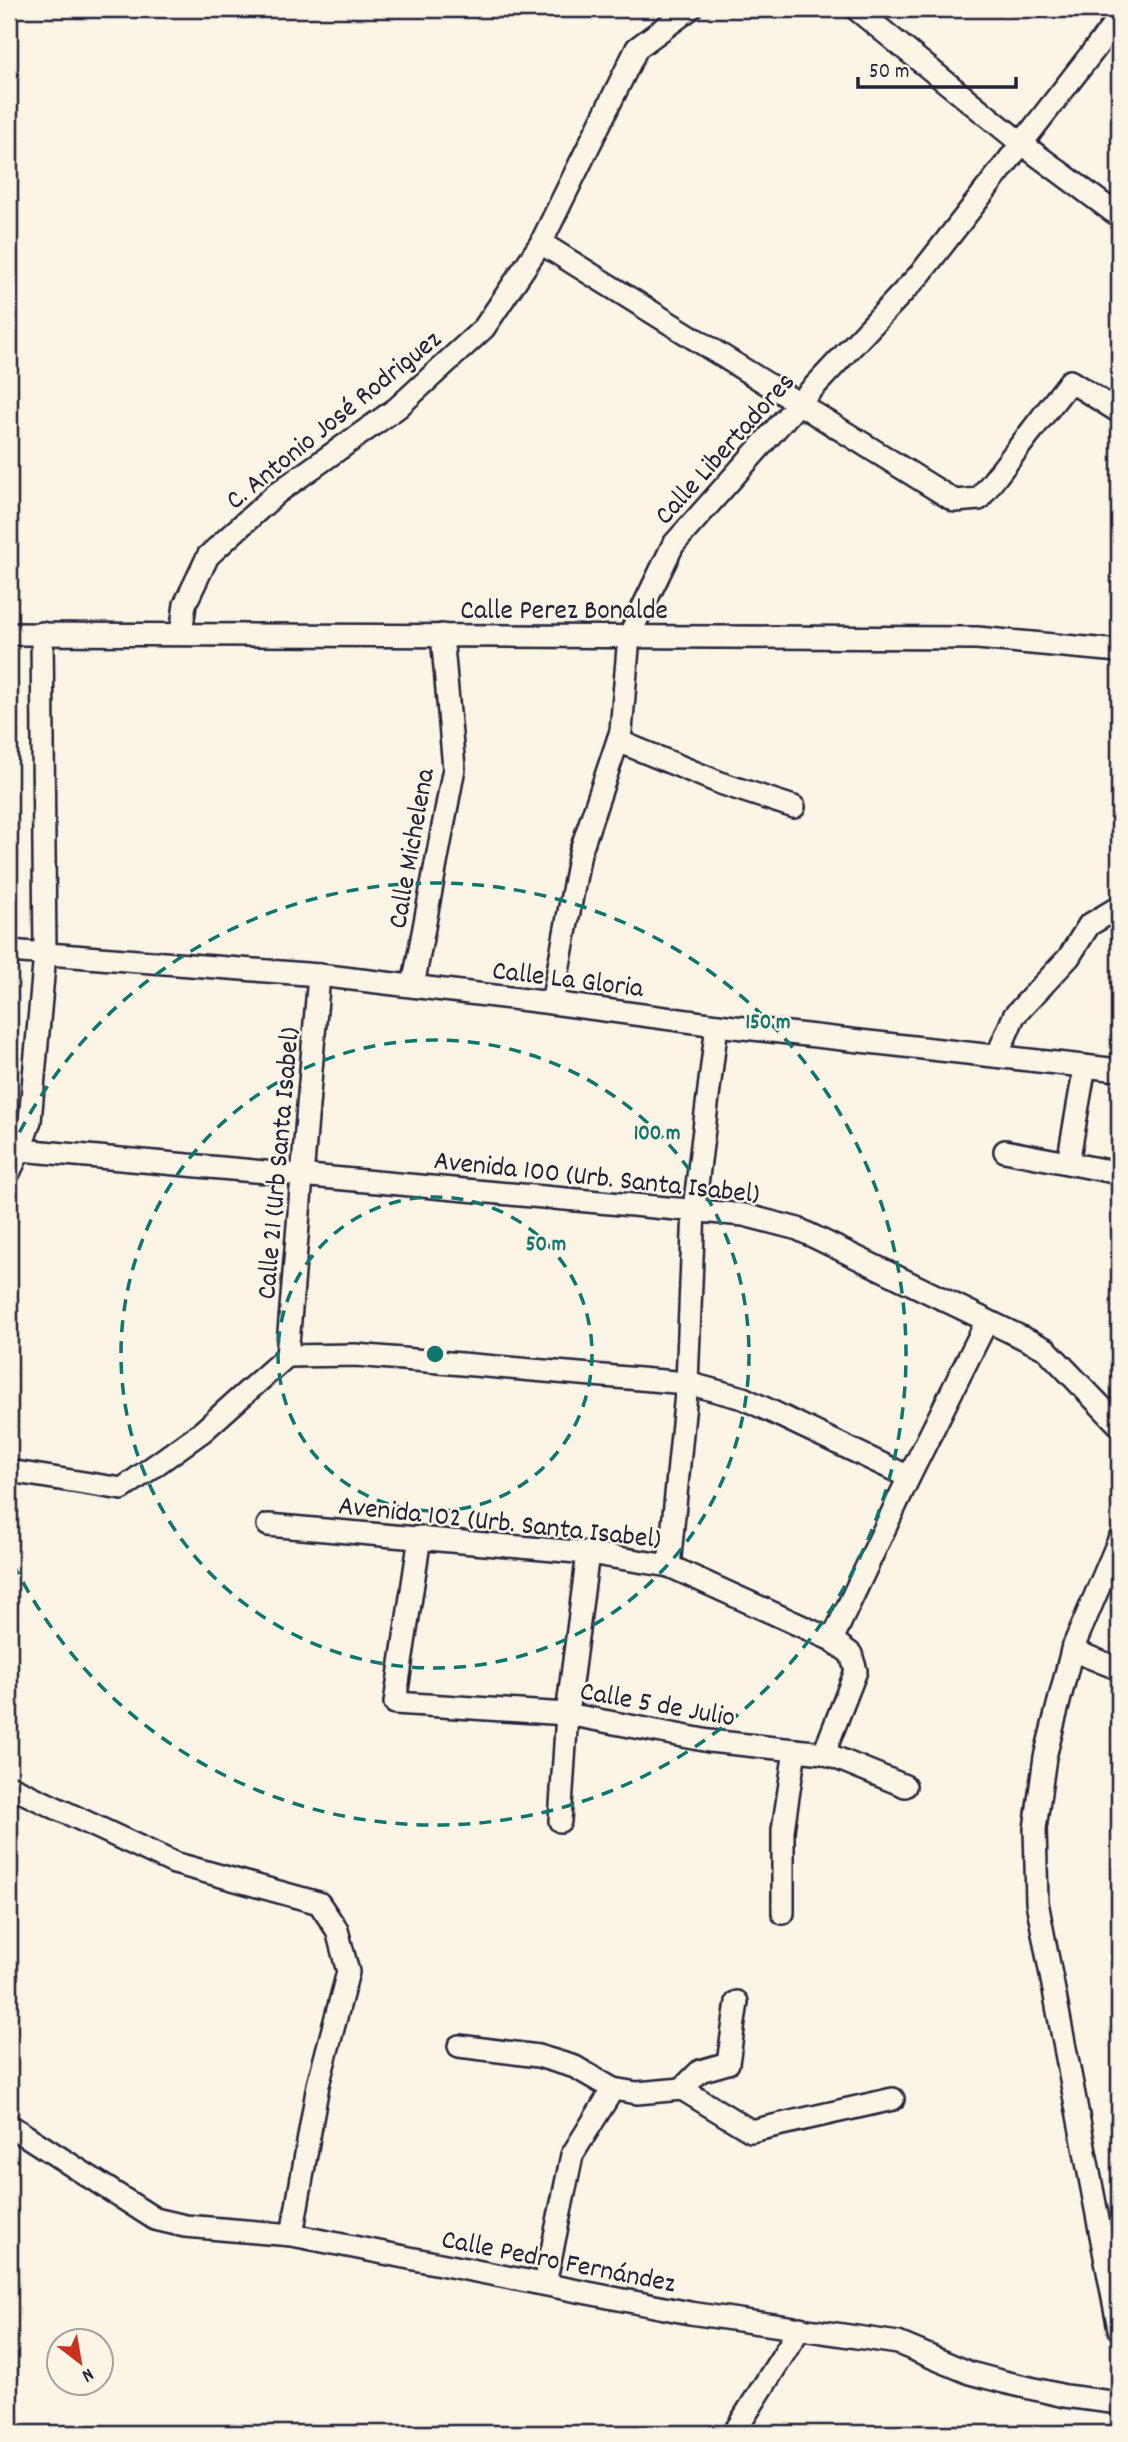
<svg xmlns="http://www.w3.org/2000/svg" width="1128" height="2442" font-family="Dekko,sans-serif">
<rect width="100%" height="100%" fill="#fcf5e5"/>
<filter id="ink" filterUnits="userSpaceOnUse"><feTurbulence type="fractalNoise" baseFrequency=".0143" numOctaves="2"/><feDisplacementMap in="SourceGraphic" scale="14" xChannelSelector="R" yChannelSelector="G"/><feConvolveMatrix kernelMatrix="1 2 1 2 8 2 1 2 1" color-interpolation-filters="sRGB"/></filter>
<g filter="url(#ink)">
<g fill="none" stroke-linecap="round" stroke-linejoin="round">
<!-- minor casing -->
<g stroke="#22223b" stroke-width="26">
<g id="minor">
<path d="M 856,9 L 1022,144 L 1119,216"/>
<path d="M 541,243 L 955,501 L 979,499 L 1070,381 L 1119,412"/>
<path d="M 9,634 L 977,638 L 1119,651"/>
<path d="M 181,634 L 185,604 L 208,556 L 277,493 L 397,408 L 484,328 L 541,243 L 637,48 L 690,9"/>
<path d="M 618,741 L 723,784 L 794,807"/>
<path d="M 9,951 L 319,975 L 552,1003 L 717,1025 L 1119,1070"/>
<path d="M 413,986 L 454,768 L 442,635"/>
<path d="M 552,1003 L 580,853 L 621,731 L 629,636 L 673,545 L 798,404 L 921,273 L 1119,18"/>
<path d="M 997,1056 L 1014,1016 L 1069,957 L 1089,925 L 1119,907"/>
<path d="M 9,1149 L 744,1215 L 798,1229 L 1046,1349 L 1119,1425"/>
<path d="M 1005,1151 L 1119,1173"/>
<path d="M 1068,1163 L 1085,1066"/>
<path d="M 9,1173 L 20,1150 L 30,1121 L 45,954 L 42,633"/>
<path d="M 287,1356 L 355,1355 L 687,1383 L 743,1398 L 909,1477"/>
<path d="M 287,1356 L 319,975"/>
<path d="M 9,1471 L 122,1489 L 203,1431 L 287,1356"/>
<path d="M 268,1525 L 588,1553 L 669,1566 L 832,1640 L 851,1654 L 856,1671 L 824,1753"/>
<path d="M 420,1537 L 395,1703 L 567,1714 L 709,1741 L 824,1753 L 905,1786"/>
<path d="M 1119,1540 L 1072,1650 L 1045,1757 L 1035,1829 L 1037,1902 L 1119,2329"/>
<path d="M 669,1566 L 687,1383 L 694,1209 L 717,1025"/>
<path d="M 832,1640 L 909,1477 L 987,1321"/>
<path d="M 1072,1650 L 1119,1669"/>
<path d="M 9,1786 L 174,1863 L 319,1903 L 337,1930 L 348,1972 L 318,2085 L 292,2235"/>
<path d="M 560,1821 L 567,1714 L 588,1553"/>
<path d="M 783,1913 L 783,1830 L 795,1750"/>
<path d="M 459,2046 L 538,2056 L 575,2067 L 613,2089 L 637,2093 L 682,2089 L 751,2131 L 893,2099"/>
<path d="M 682,2089 L 700,2071 L 728,2063 L 737,2002"/>
<path d="M 9,2125 L 155,2219 L 185,2226 L 292,2235 L 690,2313 L 898,2343 L 970,2373 L 1004,2382 L 1065,2396 L 1119,2403"/>
<path d="M 545,2284 L 572,2155 L 613,2089"/>
<path d="M 734,2433 L 800,2328"/>
</g>
</g>
<!-- minor -->
<use href="#minor" stroke="#fcf5e5" stroke-width="21"/>
</g>
</g>
<!-- distance rings -->
<g fill="none" stroke="#0f766e" stroke-width="3.5" stroke-dasharray="12 9">
<circle cx="435" cy="1354" r="157"/>
<circle cx="435" cy="1354" r="314"/>
<path d="M10 1151A471 471 0 1 1 10 1557"/>
</g>
<g text-anchor="middle" stroke-width="5" stroke-linejoin="round" paint-order="stroke">
<!-- street labels -->
<g font-size="28" fill="#22223b" stroke="#fcf5e5">
<text transform="translate(332 418) rotate(-39)" y="10">C. Antonio José Rodriguez</text>
<text transform="translate(723 447) rotate(-48)" y="10">Calle Libertadores</text>
<text x="564" y="618">Calle Perez Bonalde</text>
<text transform="translate(409 848) rotate(-80)" y="10">Calle Michelena</text>
<text transform="translate(568 977) rotate(7)" y="10">Calle La Gloria</text>
<text transform="translate(276 1163) rotate(-85)" y="10">Calle 21 (Urb Santa Isabel)</text>
<text transform="translate(597 1175) rotate(6)" y="10">Avenida 100 (Urb. Santa Isabel)</text>
<text transform="translate(500 1520) rotate(6)" y="10">Avenida 102 (Urb. Santa Isabel)</text>
<text transform="translate(658 1702) rotate(10)" y="10">Calle 5 de Julio</text>
<text transform="translate(559 2259) rotate(11)" y="10">Calle Pedro Fernández</text>
</g>
</g>
<circle cx="435" cy="1354" r="10" fill="#0f766e" stroke="#fcf5e5" stroke-width="3.5"/>
<g font-size="21" text-anchor="middle" font-weight="bold" fill="#0f766e" stroke="#fcf5e5" stroke-width="5" stroke-linejoin="round" paint-order="stroke">
<text x="768" y="1028">150 m</text>
<text x="657" y="1139">100 m</text>
<text x="546" y="1250">50 m</text>
</g>
<!-- margin -->
<rect width="1128" height="2442" fill="none" stroke="#fcf5e5" stroke-width="35"/>
<rect x="18" y="18" width="1093" height="2407" fill="none" stroke="#22223b" stroke-width="2.5" filter="url(#ink)"/>
<!-- north arrow -->
<g transform="translate(80 2362) rotate(149)"><circle r="33" fill="#fcf5e5" stroke="#a5a1a1" stroke-width="2"/>
<path d="M0-5L12 26L0 18L-12 26Z" fill="#c8321e"/>
<text y="-10" font-size="19" font-weight="bold" text-anchor="middle" fill="#22223b">N</text>
</g>
<!-- scale -->
<path d="M858 77v10h158v-10" fill="none" stroke="#22223b" stroke-width="3.5"/>
<text x="869" y="77" font-size="21" fill="#22223b" stroke="#fcf5e5" stroke-width="5" paint-order="stroke">50 m</text>
</svg>
